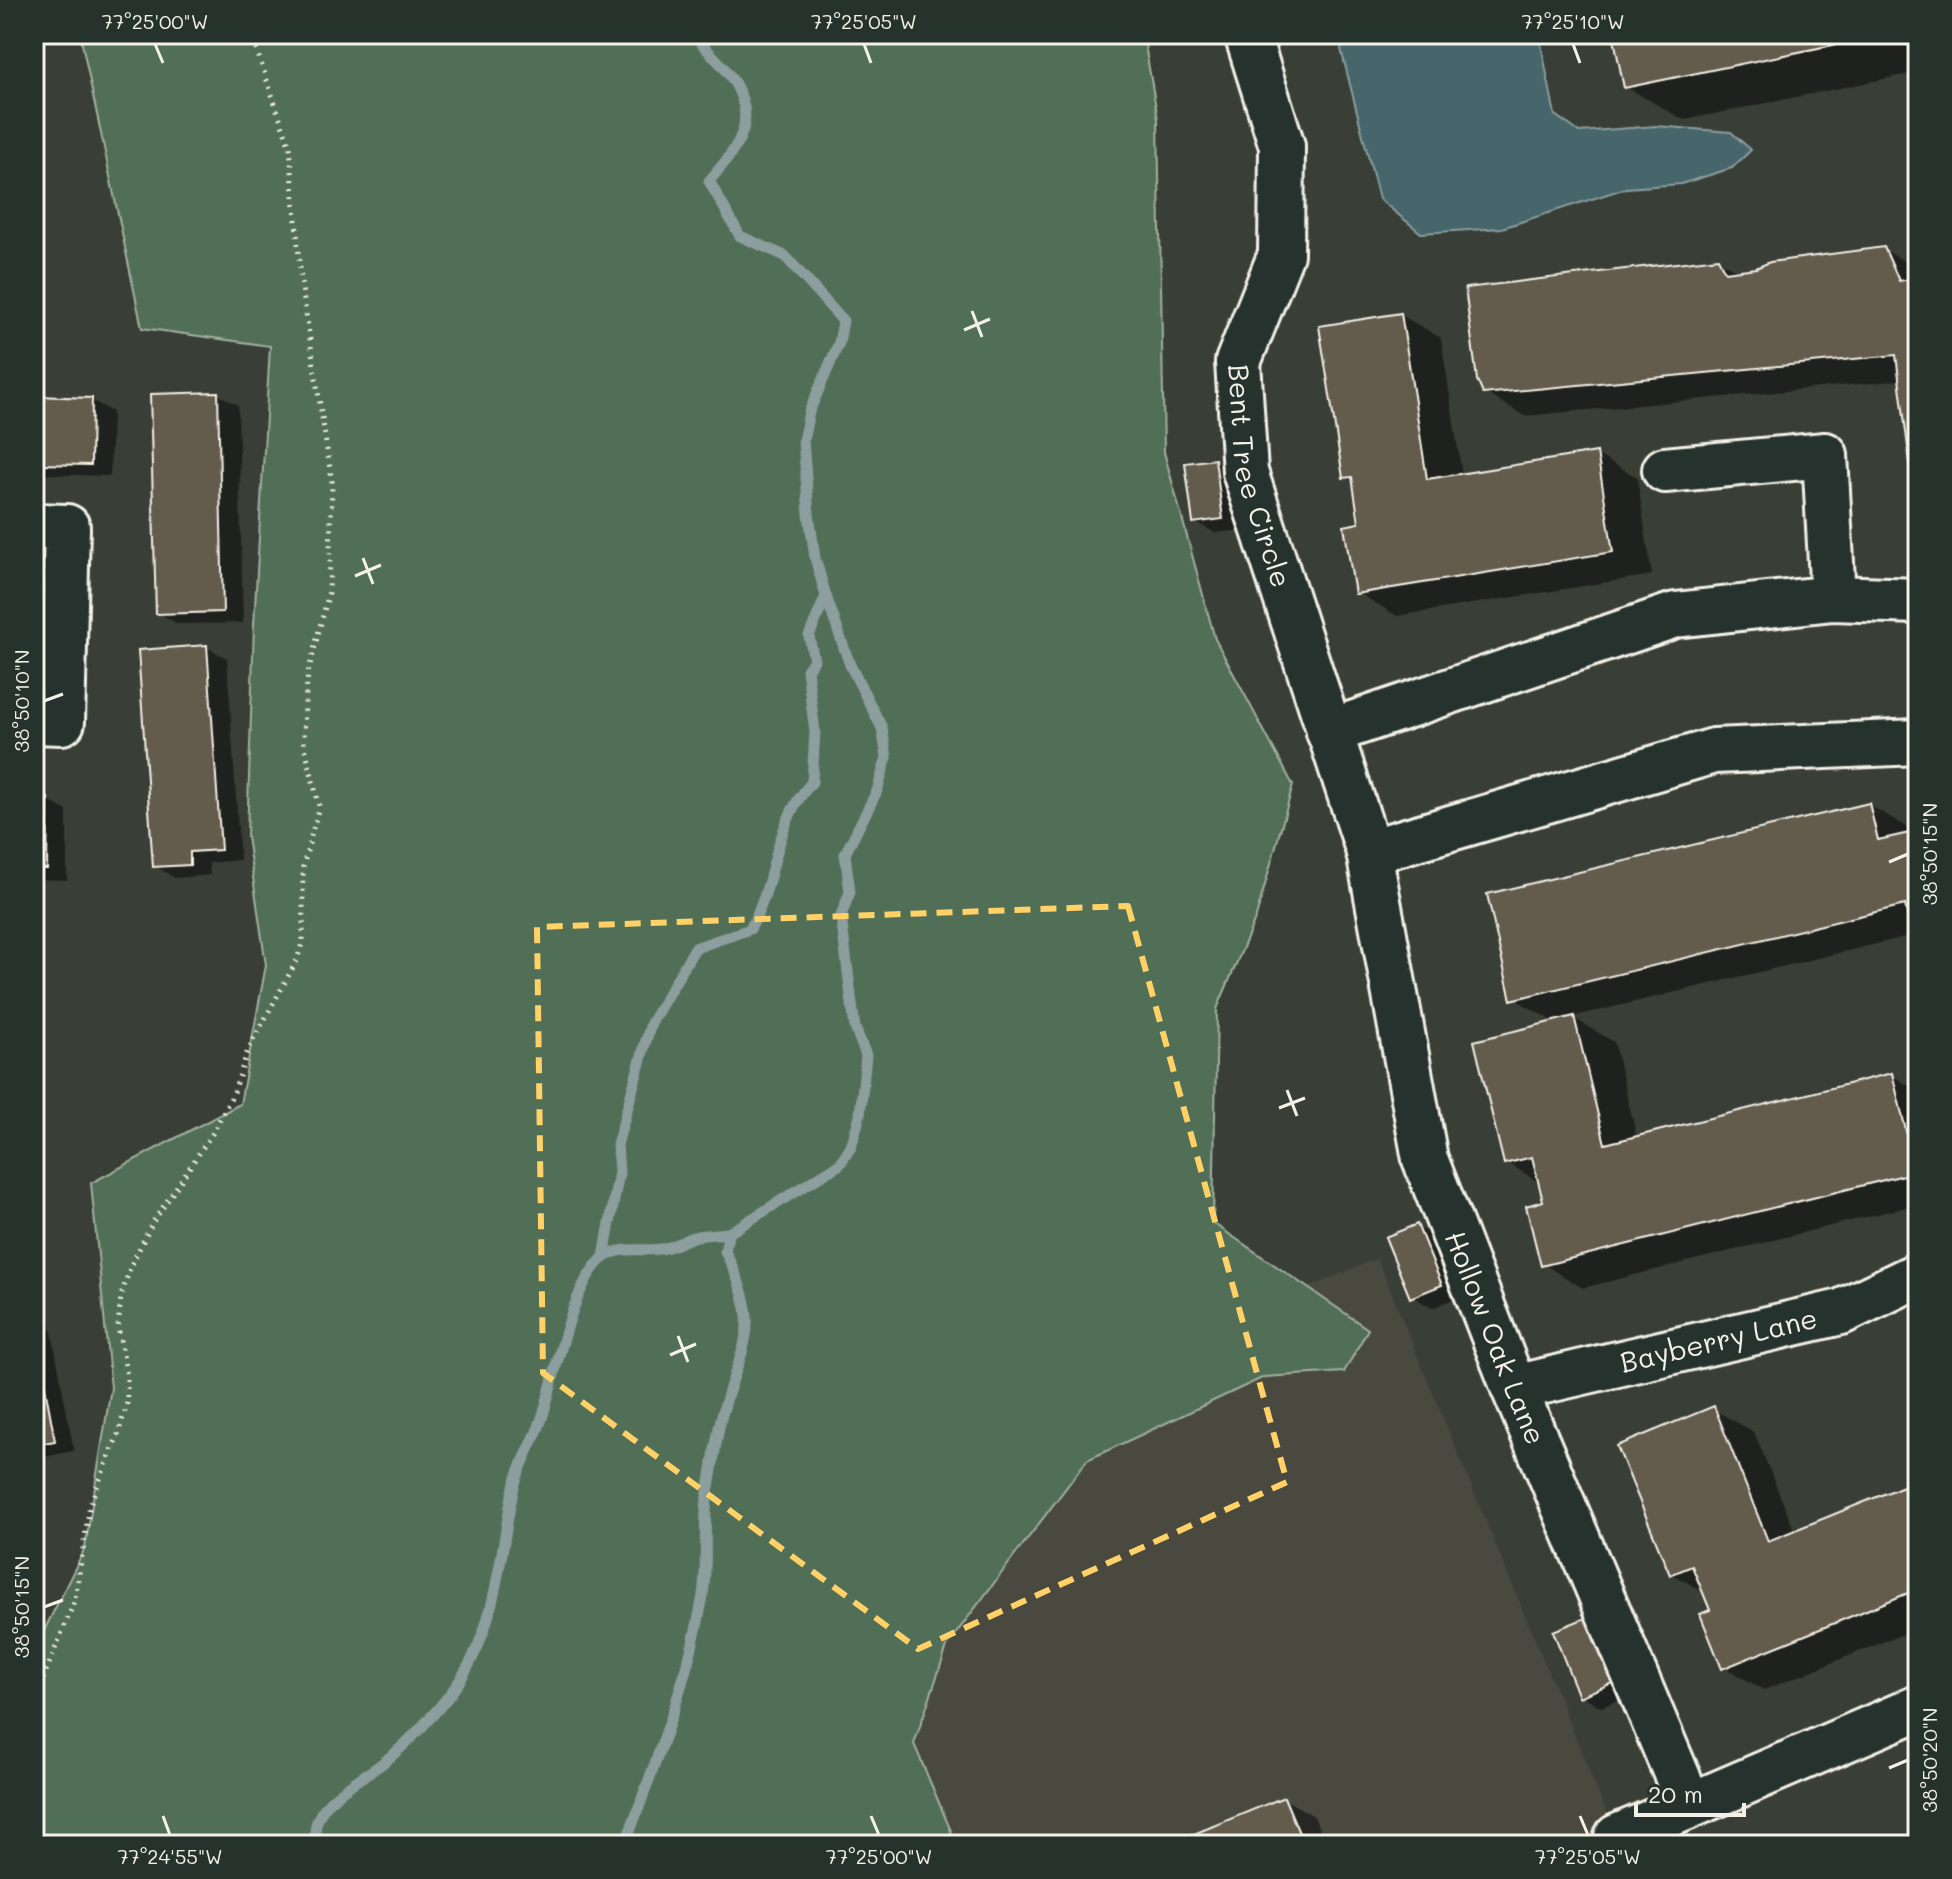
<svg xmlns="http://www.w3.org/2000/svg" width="1952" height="1879" font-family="Mali,sans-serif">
<rect width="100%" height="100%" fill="#393f37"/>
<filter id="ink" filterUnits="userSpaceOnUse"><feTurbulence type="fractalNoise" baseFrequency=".0125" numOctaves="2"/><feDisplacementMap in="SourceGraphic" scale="16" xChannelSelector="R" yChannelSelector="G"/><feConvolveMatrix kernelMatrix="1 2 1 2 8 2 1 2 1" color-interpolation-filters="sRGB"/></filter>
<g filter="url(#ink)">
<!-- built -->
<path fill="#494a41" d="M 1377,1258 L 1620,1845 L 652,1845 L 727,1541 Z"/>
<!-- green -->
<path fill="#516e57" stroke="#a2b0a0" stroke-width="2" d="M 80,34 L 1143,34 L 1158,119 L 1164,452 L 1215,639 L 1293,785 L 1256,917 L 1217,1009 L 1213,1223 L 1368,1329 L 1344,1372 L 1264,1377 L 1087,1460 L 948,1644 L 914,1744 L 957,1845 L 34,1845 L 34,1651 L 85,1548 L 111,1388 L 91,1183 L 240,1104 L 266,965 L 247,837 L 254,624 L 270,346 L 142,328 Z"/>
<!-- water -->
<path fill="#46666c" stroke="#8c9e9e" stroke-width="2" d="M 1352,34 L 1539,34 L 1555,115 L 1579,132 L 1656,126 L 1731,132 L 1751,150 L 1732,168 L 1681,184 L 1626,188 L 1502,228 L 1421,233 L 1379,199 L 1341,49 Z"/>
<!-- shadow -->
<g fill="#0007">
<path d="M 1615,34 L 1918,34 L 1918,72 L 1684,120 L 1626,87 Z"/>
<path d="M 1883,249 L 1918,269 L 1918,513 L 1902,380 L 1525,416 L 1485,393 L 1718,260 L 1739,272 Z"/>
<path d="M 1401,315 L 1441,338 L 1462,475 L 1596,454 L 1637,477 L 1652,575 L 1397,616 L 1357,592 L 1361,525 L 1355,483 L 1345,477 Z"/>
<path d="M 217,394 L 238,405 L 243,623 L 178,624 L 158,613 Z"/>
<path d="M 34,398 L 92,400 L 112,412 L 110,476 L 34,474 Z"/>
<path d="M 1215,461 L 1235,473 L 1242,530 L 1215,533 L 1195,522 Z"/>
<path d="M 206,647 L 227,658 L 240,860 L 209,863 L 210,875 L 175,878 L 155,866 Z"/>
<path d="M 34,800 L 47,800 L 67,811 L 67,880 L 34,879 Z"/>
<path d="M 1869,805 L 1909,828 L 1911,834 L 1918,833 L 1918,951 L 1914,935 L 1572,1017 L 1614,1042 L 1637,1138 L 1891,1075 L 1918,1091 L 1918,1204 L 1583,1288 L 1543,1264 L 1545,1203 L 1540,1183 L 1506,1162 L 1556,1023 L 1513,998 Z"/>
<path d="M 1417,1226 L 1437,1238 L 1460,1296 L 1432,1308 L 1412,1296 Z"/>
<path d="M 34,1236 L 74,1451 L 34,1459 Z"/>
<path d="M 1713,1409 L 1754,1432 L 1795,1532 L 1918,1484 L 1918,1628 L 1764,1690 L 1724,1667 L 1713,1611 L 1705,1593 L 1671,1573 Z"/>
<path d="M 34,1546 L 40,1550 L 34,1560 Z"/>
<path d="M 1555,1632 L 1634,1694 L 1601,1707 L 1581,1695 Z"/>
<path d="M 1284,1799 L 1314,1816 L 1326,1845 L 1173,1845 Z"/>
</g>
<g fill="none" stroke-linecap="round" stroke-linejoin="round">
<!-- stream -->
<g stroke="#8c9e9e" stroke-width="11">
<path d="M 604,1257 L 619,1172 L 617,1145 L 651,1023 L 695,948 L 750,929 C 779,877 771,827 812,782 L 815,732 L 807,670 L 814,660 L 809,636 L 826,596"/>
<path d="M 317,1845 C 304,1804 359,1782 384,1762 C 408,1744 446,1703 462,1677 C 497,1622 500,1553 513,1491 C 518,1468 532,1446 540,1424 C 555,1383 570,1280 606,1256 C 624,1245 646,1253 665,1248 C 675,1246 684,1240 693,1237 C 704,1234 718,1234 729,1233"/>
<path d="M 625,1845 C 654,1765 687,1685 702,1601 C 709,1565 702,1527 708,1492 C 713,1468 715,1443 721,1419 C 740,1341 767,1334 725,1251 L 729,1233 L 840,1164 L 851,1147 L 860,1115 L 866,1055 L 855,1028 L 841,916 L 850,892 L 845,854 L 877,791 L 887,757 L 882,728 L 850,665 L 826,596 L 815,558 L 809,514 L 803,441 L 809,412 L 839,343 L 843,321 L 785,256 L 740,236 L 709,181 C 742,143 761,117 727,72 C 717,57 704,50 695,34"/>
</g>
</g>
<!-- building -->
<g fill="#645b4d" stroke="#f4f1e8" stroke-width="2">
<path d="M 1613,34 L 1886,34 L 1624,88 Z"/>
<path d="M 1884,247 L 1899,281 L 1918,278 L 1918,524 L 1896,355 L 1483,394 L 1477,380 L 1465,288 L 1718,258 L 1725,272 L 1756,268 L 1770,262 Z"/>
<path d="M 1401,313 L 1427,479 L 1597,452 L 1613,552 L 1355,594 L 1344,526 L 1359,523 L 1352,477 L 1343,478 L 1319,326 Z"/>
<path d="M 218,392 L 223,612 L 156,614 L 150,394 Z"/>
<path d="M 34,396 L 92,398 L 91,465 L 34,464 Z"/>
<path d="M 1215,459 L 1223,519 L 1193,523 L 1185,463 Z"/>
<path d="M 207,645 L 221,850 L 190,852 L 190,865 L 153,867 L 138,650 Z"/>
<path d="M 34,798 L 48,798 L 47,869 L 34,869 Z"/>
<path d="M 1869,803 L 1878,840 L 1918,831 L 1918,960 L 1905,905 L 1511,1000 L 1487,894 Z"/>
<path d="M 1574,1016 L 1605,1144 L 1892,1073 L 1916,1172 L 1541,1266 L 1526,1206 L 1543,1201 L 1532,1157 L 1504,1164 L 1474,1041 Z"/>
<path d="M 1417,1224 L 1442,1285 L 1410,1298 L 1385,1237 Z"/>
<path d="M 34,1328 L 55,1441 L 34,1445 Z"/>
<path d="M 1714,1406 L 1768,1541 L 1916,1481 L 1918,1589 L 1722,1669 L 1700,1614 L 1710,1610 L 1692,1566 L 1670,1575 L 1617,1446 Z"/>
<path d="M 1588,1617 L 1615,1682 L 1579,1697 L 1553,1631 Z"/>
<path d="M 1284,1797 L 1304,1845 L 1167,1845 Z"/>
</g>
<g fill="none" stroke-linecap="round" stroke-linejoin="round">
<!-- minor casing -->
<g stroke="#f4f1e8" stroke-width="50">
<g id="minor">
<path id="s1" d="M 1247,34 L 1282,146 L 1281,254 L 1238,362 L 1245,472 L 1369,852 L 1714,751 L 1918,742"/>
<path d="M 1665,470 L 1825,455 L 1833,598"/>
<path d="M 34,526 L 67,527 L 62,722 L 34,721"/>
<path d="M 1329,732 L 1675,615 L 1833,598 L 1918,601"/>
<path id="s2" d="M 1369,852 L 1425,1159 L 1514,1388 L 1689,1804"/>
<path id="s3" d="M 1514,1388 L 1841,1312 L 1918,1275"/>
<path d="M 1617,1837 L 1918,1708"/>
</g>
</g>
<!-- path -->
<path stroke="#f4f1e8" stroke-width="5" stroke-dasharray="2 6" stroke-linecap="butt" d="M 34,1701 L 75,1600 L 90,1504 L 118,1435 L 127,1403 L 127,1376 L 118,1327 L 121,1296 L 131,1265 L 153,1222 L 212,1134 L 234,1092 L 248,1050 L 297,960 L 303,940 L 303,867 L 319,806 L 304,743 L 305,701 L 308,673 L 329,592 L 332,482 L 301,281 L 290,147 L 251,34"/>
<!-- minor -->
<use href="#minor" stroke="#26332d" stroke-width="44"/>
</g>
</g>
<!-- marked area -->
<path fill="none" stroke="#ffd166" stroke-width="6" stroke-dasharray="16 10" stroke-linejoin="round" d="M 1128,906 L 1287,1482 L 918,1649 L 543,1373 L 537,927 Z"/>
<!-- ticks -->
<path fill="none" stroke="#f4f1e8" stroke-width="3" d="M 155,44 L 163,63M 864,44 L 871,63M 1573,44 L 1580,63M 972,311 L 982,337M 964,330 L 990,319M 363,558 L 373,584M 355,576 L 381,565M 44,701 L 63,694M 1889,862 L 1908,854M 1287,1090 L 1297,1116M 1279,1108 L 1305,1098M 678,1336 L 688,1362M 670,1355 L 696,1344M 44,1607 L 63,1600M 1889,1768 L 1908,1760M 163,1816 L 170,1835M 871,1816 L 879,1835M 1580,1816 L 1588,1835"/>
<g text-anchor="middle" stroke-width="6" stroke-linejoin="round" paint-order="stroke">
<!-- street labels -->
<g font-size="28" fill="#f4f1e8" stroke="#26332d">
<text dy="10" stroke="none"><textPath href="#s1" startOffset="458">Bent Tree Circle</textPath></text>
<text dy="10" stroke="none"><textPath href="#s2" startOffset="504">Hollow Oak Lane</textPath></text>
<text dy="10" stroke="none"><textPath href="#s3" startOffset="210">Bayberry Lane</textPath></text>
</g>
</g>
<!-- margin -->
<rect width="1952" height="1879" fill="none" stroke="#26332d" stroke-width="88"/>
<!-- scale -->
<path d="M1636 1803v12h108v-12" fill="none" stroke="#f4f1e8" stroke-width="4"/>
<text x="1648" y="1803" font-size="24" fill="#f4f1e8" stroke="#26332d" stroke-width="6" paint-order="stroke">20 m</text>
<rect x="44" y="44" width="1864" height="1791" fill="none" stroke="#f4f1e8" stroke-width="3"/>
<g font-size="20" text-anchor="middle" fill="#f4f1e8">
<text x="155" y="29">77°25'00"W</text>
<text x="864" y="29">77°25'05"W</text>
<text x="1573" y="29">77°25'10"W</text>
<text transform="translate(22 701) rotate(-90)" y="7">38°50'10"N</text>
<text transform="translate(1930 854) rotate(-90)" y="7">38°50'15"N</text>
<text transform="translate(22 1607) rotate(-90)" y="7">38°50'15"N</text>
<text transform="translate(1930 1760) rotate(-90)" y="7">38°50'20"N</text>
<text x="170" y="1864">77°24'55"W</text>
<text x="879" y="1864">77°25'00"W</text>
<text x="1588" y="1864">77°25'05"W</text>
</g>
</svg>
